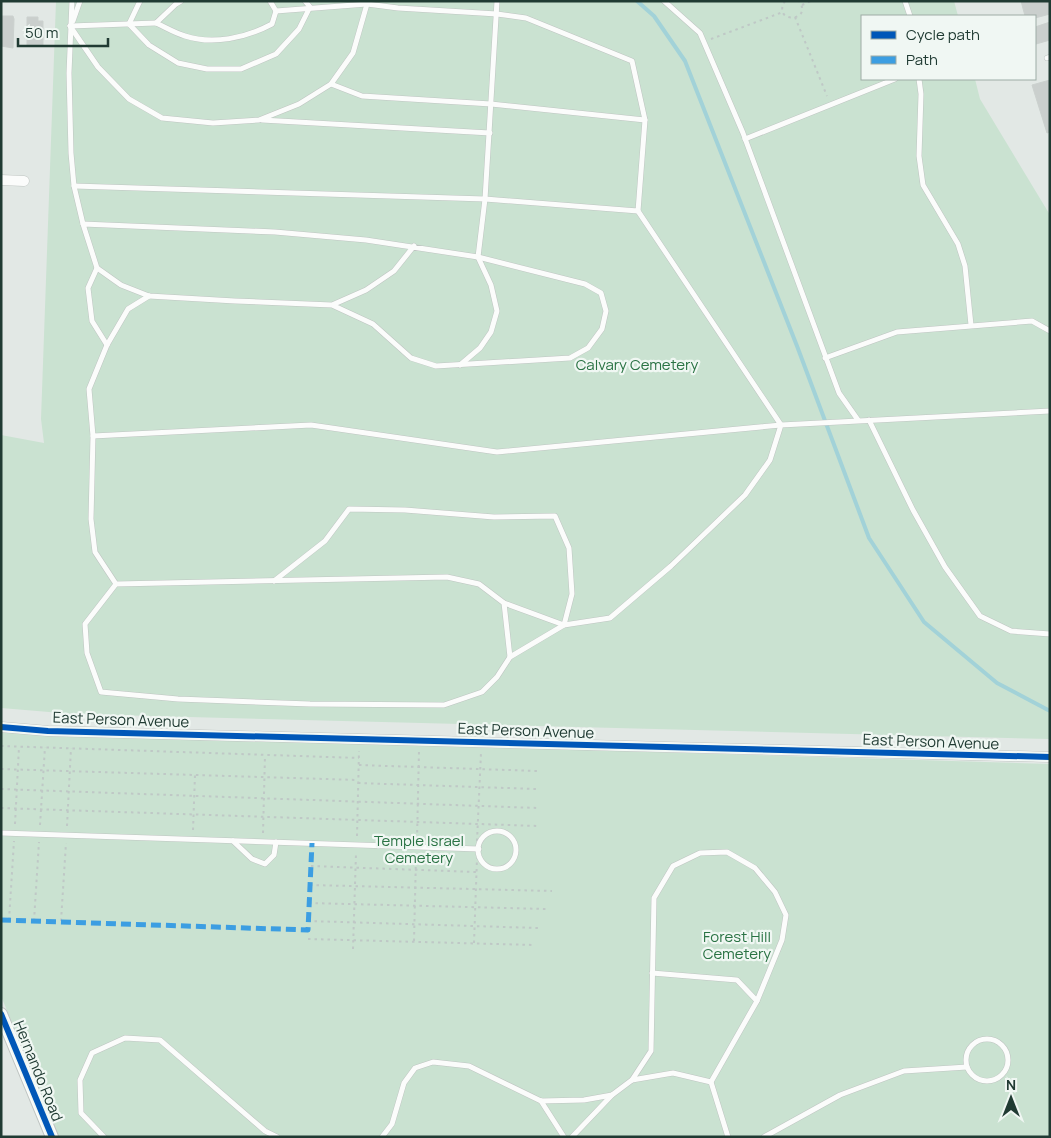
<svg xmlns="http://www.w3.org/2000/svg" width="1051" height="1138" font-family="Manrope,sans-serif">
<rect width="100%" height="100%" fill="#e2e8e5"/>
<!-- green -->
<g fill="#cae2d1">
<path d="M 56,1 L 954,1 L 958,16 L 862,16 L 862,79 L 975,79 L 980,99 L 1050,215 L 1050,739 L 73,714 L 1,708 L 1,435 L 44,443 L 41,419 Z"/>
<path d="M 1,729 L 554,749 L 1050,764 L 1050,1137 L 59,1137 L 1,996 Z"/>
</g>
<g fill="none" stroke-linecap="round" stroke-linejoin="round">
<!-- stream -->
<path stroke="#a2d2d8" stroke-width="4" d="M 637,1 L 654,16 L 685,61 L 797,346 L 869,538 L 924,622 L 997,683 L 1050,711"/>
</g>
<!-- building -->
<g fill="#cacfcd" stroke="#cbd1ce">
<path d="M 1021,1 L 1050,1 L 1050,14 L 1035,18 L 1035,16 L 1025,16 Z"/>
<path d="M 2,16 L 13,16 L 14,19 L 13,48 L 1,46 Z"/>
<path d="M 27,17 L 38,17 L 38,21 L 43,21 L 43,45 L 27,45 Z"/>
<path d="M 1050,22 L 1050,40 L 1036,44 L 1035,27 Z"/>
<path d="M 1050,80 L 1050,132 L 1047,133 L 1032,85 Z"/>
</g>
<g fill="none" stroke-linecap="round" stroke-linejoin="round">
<!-- service casing -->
<g stroke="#bfc5c2" stroke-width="6">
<g id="service">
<path d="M 72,1 L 69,73 L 71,153 L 74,186 L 83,224"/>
<path d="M 140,1 L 129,24 L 149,45 L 178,63 L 207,69 L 241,69 L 276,54 L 299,29 L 310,7 L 305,1"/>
<path d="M 181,1 L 176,4 L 156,23 C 165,27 175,33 185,36 C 213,45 246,38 272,24 L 276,11"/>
<path d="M 270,1 L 276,11"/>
<path d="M 664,1 L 700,33 L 743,133 L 839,393 L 858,420"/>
<path d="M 905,1 L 910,16"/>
<path d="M 73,21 L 80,1"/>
<path d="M 70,26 L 98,67 L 129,99 L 162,118 L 213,123 L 259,120 L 299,104 L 331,84 L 353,53 L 367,4 L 366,2"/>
<path d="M 70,26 L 156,23"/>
<path d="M 1047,58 L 1050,57"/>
<path d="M 919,79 L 921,94 L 919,156 L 923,185 L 958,244 L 965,266 L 971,325"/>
<path d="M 331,84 L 362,96 L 491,104 L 645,120"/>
<path d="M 262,120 L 490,133"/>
<path d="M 745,139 L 895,79"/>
<path d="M 74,186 L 485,199 L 638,211 L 645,120 L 632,61 L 526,18 L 497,14 L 398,8 L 367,4 L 276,11"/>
<path d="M 97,268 L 88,288 L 92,321 L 107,345"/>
<path d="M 149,296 L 128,309 L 107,345 L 89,389 L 93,436 L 311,425 L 497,452 L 781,425 L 638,211"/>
<path d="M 332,305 L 373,324 L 411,358 L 436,366 L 570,358 L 588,348 L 602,329 L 606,311 L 601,293 L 585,284 L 478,257 L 366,240 L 275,232 L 83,224 L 97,268 L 121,285 L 149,296 L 235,301 L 332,305 L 366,290 L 394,271 L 414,246"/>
<path d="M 825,358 L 897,332 L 1032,321 L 1050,331"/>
<path d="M 460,365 L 480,348 L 491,332 L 497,311 L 491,285 L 478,257 L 485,199 L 497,1"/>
<path d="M 869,420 L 913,510 L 945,567 L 980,616 L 1011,631 L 1050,634"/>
<path d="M 93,436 L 91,519 L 95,552 L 116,584 L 85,624 L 87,653 L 101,692 L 178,699 L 310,704 L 444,705 L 482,692 L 497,677 L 510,657 L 504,603 L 479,584 L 447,577 L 116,584"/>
<path d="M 274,581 L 325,541 L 349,509 L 405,510 L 494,517 L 555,516 L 569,548 L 572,594 L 564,625 L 504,603"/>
<path d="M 510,657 L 564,625 L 610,618 L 671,566 L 745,495 L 770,460 L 781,425 L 1050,411"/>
<circle cx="497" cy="850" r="19"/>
<path d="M 1,833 L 479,849"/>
<path d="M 233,841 L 252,859 L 265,864 L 274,855 L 276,842"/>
<path d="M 652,973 L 737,980 L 757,1001"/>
<circle cx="987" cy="1060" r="21"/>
<path d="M 632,1080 L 651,1051 L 654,898 L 673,866 L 700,853 L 727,852 L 755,868 L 775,892 L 786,915 L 782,940 L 757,1001 L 711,1082"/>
<path d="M 541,1101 L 564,1137"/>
<path d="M 104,1137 L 81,1113 L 80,1080 L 92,1053 L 125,1038 L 160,1040 L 265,1131 L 277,1137"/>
<path d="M 382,1137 L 392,1124 L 404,1083 L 415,1068 L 433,1062 L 469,1066 L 541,1101 L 584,1100 L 612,1095 L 632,1080 L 673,1073 L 711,1082 L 728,1137"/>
<path d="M 572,1137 L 612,1095"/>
<path d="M 764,1137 L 840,1095 L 904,1071 L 967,1067"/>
</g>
</g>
<!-- minor casing -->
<g stroke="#bfc5c2" stroke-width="11">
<g id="minor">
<path d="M 1,180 L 24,181"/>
<path d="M 1,727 L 48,731 L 1050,757"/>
</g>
</g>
<!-- tertiary casing -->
<g stroke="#bfc5c2" stroke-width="14">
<path id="tertiary" d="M 1,1014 L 52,1137"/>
</g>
<!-- path -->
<g stroke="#bfc8c6" stroke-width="2" stroke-dasharray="2.5 4" stroke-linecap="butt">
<path d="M 785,1 C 771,24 814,22 799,1"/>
<path d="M 802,5 L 811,1"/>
<path d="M 795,17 L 827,96"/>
<path d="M 711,39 L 783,12"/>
<path d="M 1,746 L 359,758"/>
<path d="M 359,765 L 537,771"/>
<path d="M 1,769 L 358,780"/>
<path d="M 358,783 L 536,789"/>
<path d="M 1,789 L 538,808"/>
<path d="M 1,808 L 538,826"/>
<path d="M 15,824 L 19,747"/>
<path d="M 40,825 L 45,747"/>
<path d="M 67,826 L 71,748"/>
<path d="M 193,830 L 195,775"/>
<path d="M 263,833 L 265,755"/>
<path d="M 357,836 L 359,751"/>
<path d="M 417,839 L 419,751"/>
<path d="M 477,841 L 481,753"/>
<path d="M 311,866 L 476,872"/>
<path d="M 310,885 L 552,891"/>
<path d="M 309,903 L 546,909"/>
<path d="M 9,920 L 14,841"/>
<path d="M 34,921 L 39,842"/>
<path d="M 61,921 L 66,843"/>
<path d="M 308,921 L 538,928"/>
<path d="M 308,939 L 534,945"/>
<path d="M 414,941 L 416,856"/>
<path d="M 474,943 L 477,858"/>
<path d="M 353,949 L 356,853"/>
</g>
<!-- service -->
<use href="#service" stroke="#fbfcfb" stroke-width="5"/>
<!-- minor -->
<use href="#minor" stroke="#fbfcfb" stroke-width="10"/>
<!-- tertiary -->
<use href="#tertiary" stroke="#fbfcfb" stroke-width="12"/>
<!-- quiet -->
<path stroke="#3c9ee2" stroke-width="5" stroke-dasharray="10 5" stroke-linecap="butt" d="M 1,920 L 308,930 L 312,843"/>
<!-- cycleway casing -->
<g stroke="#f0f7f3" stroke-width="9">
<g id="cycleway">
<path d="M 1,727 L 48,731 L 1050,757"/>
<path d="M 1,1014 L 52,1137"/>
</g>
</g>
<!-- cycleway -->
<use href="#cycleway" stroke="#0057b8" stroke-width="6"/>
</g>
<g text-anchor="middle" stroke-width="4.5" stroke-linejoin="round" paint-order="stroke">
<!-- park labels -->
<g font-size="15" fill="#2a7344" stroke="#f0f7f3">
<text x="637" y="370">Calvary Cemetery</text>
<text x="419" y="846">Temple Israel<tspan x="419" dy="17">Cemetery</tspan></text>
<text x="737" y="942">Forest Hill<tspan x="737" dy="17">Cemetery</tspan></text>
</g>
<!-- street labels -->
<g font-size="15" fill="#203b33" stroke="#f0f7f3">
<text transform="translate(121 720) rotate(2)" y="5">East Person Avenue</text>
<text transform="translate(526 731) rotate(2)" y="5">East Person Avenue</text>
<text transform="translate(931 742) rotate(2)" y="5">East Person Avenue</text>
<text transform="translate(38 1071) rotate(68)" y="5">Hernando Road</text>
</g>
</g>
<!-- border -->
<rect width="1051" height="1138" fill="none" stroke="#203b33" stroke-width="5"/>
<!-- legend -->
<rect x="861" y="15" width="175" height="65" fill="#f0f7f3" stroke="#9daca6"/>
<rect x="871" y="31" width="25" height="8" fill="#0057b8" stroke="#9daca6"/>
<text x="906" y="40" font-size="15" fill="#203b33">Cycle path</text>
<rect x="871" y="56" width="25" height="8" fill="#3c9ee2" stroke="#9daca6"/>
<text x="906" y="65" font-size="15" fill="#203b33">Path</text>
<!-- north arrow -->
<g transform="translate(1011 1098)" stroke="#f0f7f3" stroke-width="4" paint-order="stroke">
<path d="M0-4L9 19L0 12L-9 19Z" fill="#203b33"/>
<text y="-8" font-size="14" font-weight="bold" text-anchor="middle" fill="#203b33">N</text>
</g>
<!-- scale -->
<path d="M18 38v8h90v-8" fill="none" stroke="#203b33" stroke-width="2.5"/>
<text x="25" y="38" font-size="15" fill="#203b33" stroke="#f0f7f3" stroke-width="4" paint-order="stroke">50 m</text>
</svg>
